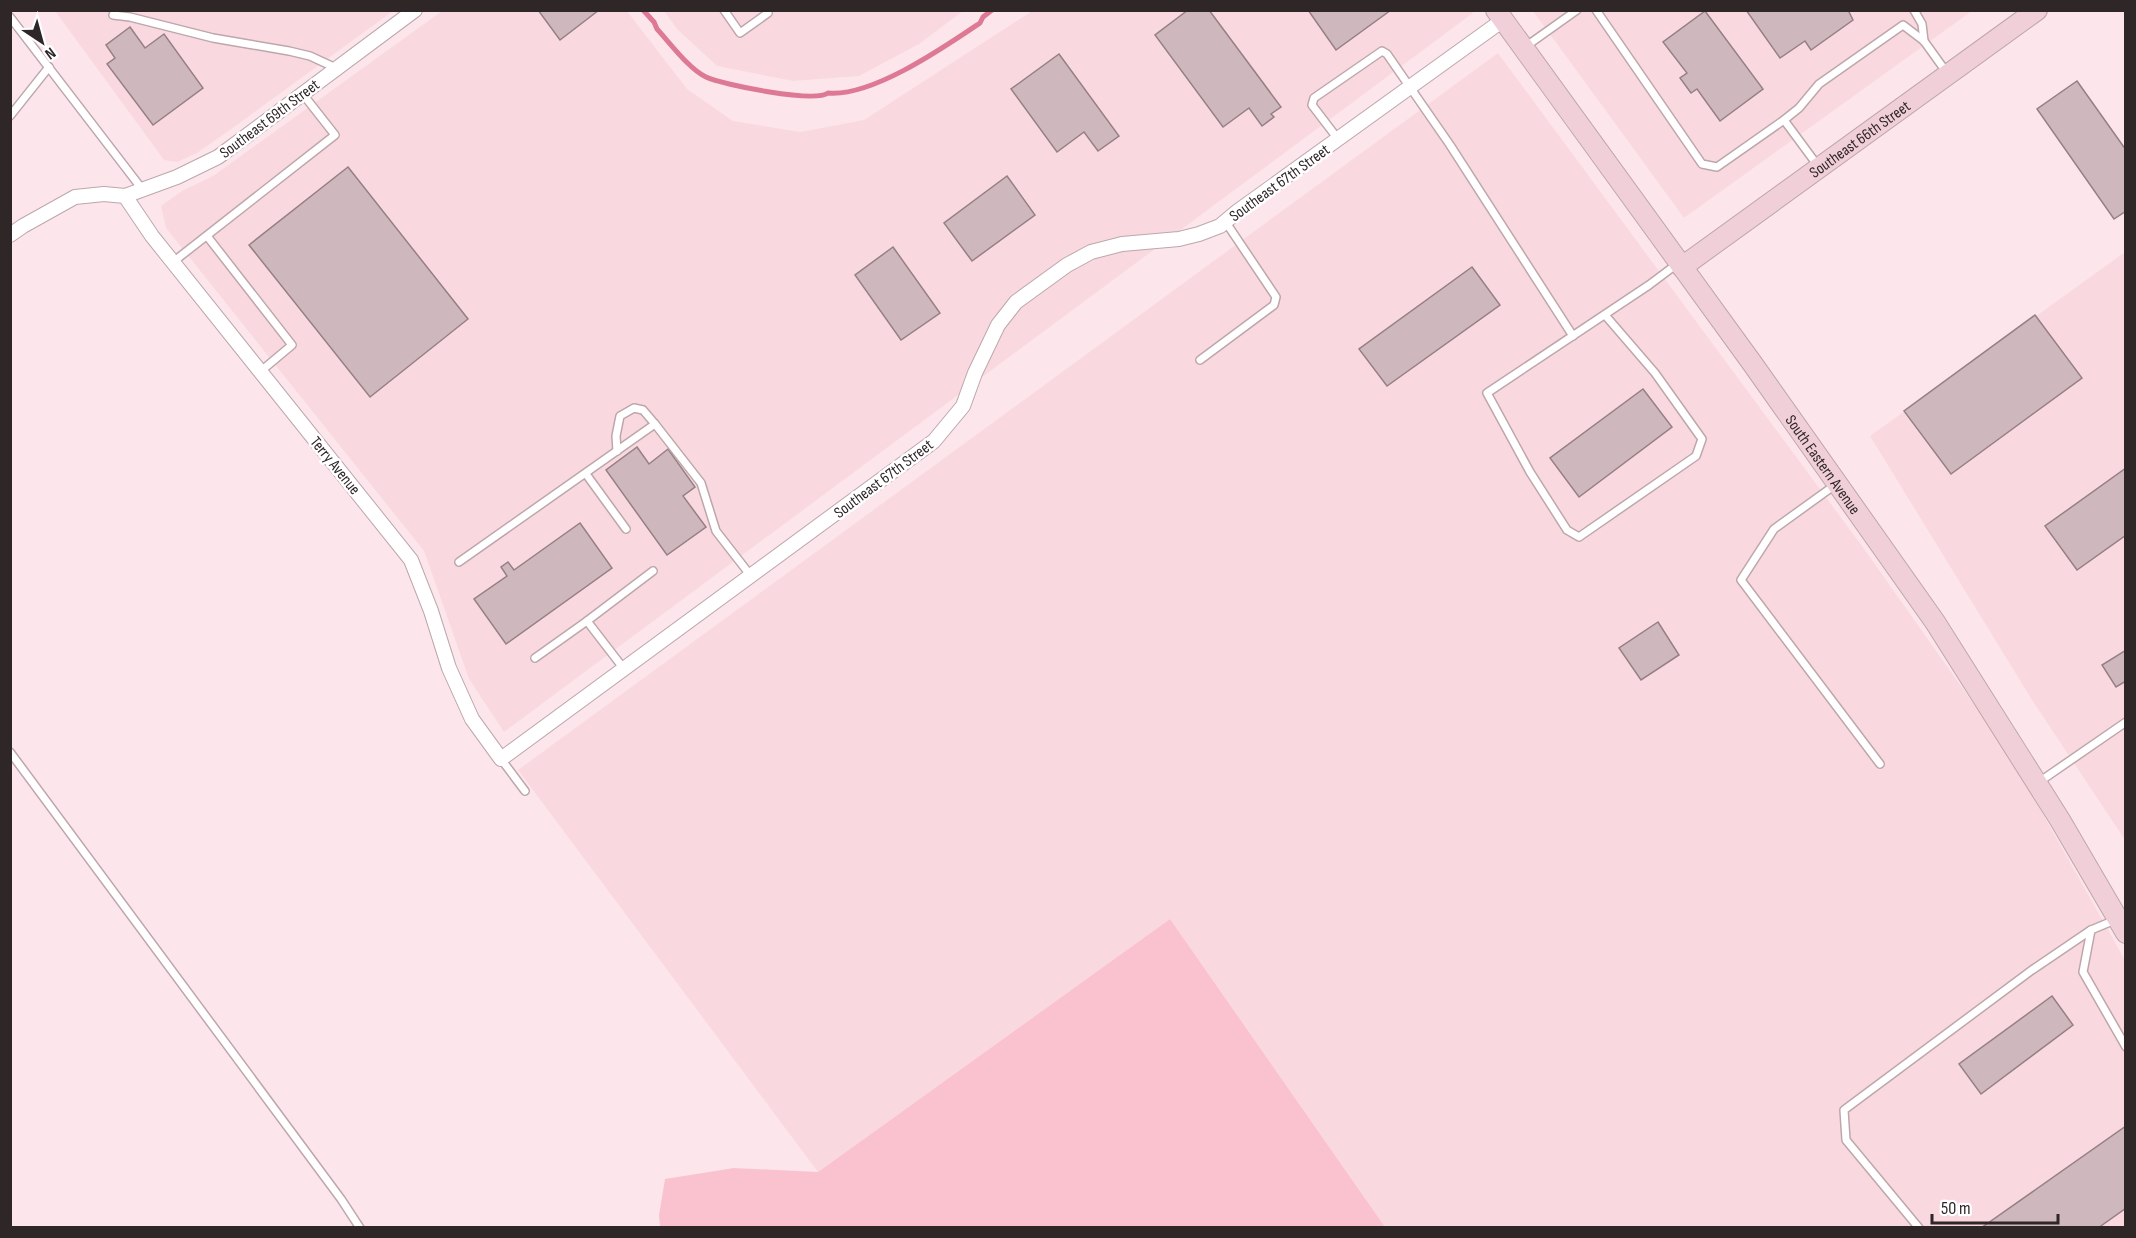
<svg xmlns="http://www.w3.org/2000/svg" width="2136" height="1238" font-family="'Sofia Sans Condensed',sans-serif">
<rect width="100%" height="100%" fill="#fde6eb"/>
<!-- built -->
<g fill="#f9d9df">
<path d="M 1471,10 L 1473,13 L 504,732 L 469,679 L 424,551 L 166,228 L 161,206 L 182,191 L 213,176 L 442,11 L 627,11 L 687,89 L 733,121 L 800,132 L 864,120 L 1032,11 Z"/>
<path d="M 55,11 L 393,11 L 237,125 L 197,153 L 177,162 L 164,160 Z"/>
<path d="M 664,11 L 963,11 L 919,44 L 859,76 L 793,81 L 717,66 L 677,29 Z"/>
<path d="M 1533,11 L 1972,11 L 1684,218 Z"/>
<path d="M 1498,53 L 1862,546 L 2009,754 L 2125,960 L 2125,1227 L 1385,1227 L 1170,919 L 818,1172 L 518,770 Z"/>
<path d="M 2125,252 L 2125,840 L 2032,700 L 1870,436 Z"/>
</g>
<!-- green -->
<path fill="#fac2cf" d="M 1170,919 L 1385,1227 L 660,1227 L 659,1215 L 665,1179 L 734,1168 L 818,1172 Z"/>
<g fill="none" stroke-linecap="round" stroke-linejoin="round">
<!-- stream -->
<path stroke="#de7995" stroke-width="5" d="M 643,10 L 654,22 L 657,29 C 670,43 689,69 706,77 C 723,85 814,103 828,93 C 872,97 943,48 980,23 L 983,17 L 992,10"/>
</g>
<!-- building -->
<g fill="#cfb8bd" stroke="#958085" stroke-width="1.5">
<path d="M 538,10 L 599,10 L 560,40 Z"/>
<path d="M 1188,10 L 1209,10 L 1281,107 L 1271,114 L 1274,117 L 1262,126 L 1249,108 L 1223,127 L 1155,35 Z"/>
<path d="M 1308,10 L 1391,10 L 1336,50 Z"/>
<path d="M 1746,10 L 1848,10 L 1853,20 L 1811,50 L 1805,41 L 1780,58 Z"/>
<path d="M 1705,11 L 1763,89 L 1720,121 L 1697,89 L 1691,93 L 1680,78 L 1687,73 L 1663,42 Z"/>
<path d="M 130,27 L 145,48 L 164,34 L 203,88 L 153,125 L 107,64 L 115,58 L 106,45 Z"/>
<path d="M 1059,54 L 1119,136 L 1098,151 L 1084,132 L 1057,152 L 1011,89 Z"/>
<path d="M 2077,81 L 2126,150 L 2126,211 L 2114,219 L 2037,109 Z"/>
<path d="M 348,167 L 468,319 L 370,397 L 249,245 Z"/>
<path d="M 1007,176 L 1035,215 L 972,261 L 944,223 Z"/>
<path d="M 893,247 L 940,313 L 901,340 L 855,275 Z"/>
<path d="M 1472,267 L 1500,305 L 1387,386 L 1359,349 Z"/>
<path d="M 2035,315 L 2082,378 L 1951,474 L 1904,411 Z"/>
<path d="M 1643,389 L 1672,427 L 1579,497 L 1550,458 Z"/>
<path d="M 637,447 L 649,464 L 668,449 L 695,487 L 683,496 L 706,527 L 667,555 L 606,470 Z"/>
<path d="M 2126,468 L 2126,535 L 2077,570 L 2045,526 Z"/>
<path d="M 580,523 L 612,568 L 506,644 L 474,599 L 507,576 L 501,567 L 508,562 L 514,570 Z"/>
<path d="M 1658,622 L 1679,655 L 1641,680 L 1619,648 Z"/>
<path d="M 2126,650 L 2126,681 L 2116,687 L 2102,665 Z"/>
<path d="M 2052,996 L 2073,1025 L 1981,1094 L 1959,1064 Z"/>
<path d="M 2126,1126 L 2126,1208 L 2098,1228 L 1981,1228 Z"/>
</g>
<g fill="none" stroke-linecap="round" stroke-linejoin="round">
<!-- lane casing -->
<g stroke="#bda7ab" stroke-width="10">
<g id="lane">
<path d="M 724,10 L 740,33 L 768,13"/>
<path d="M 1596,10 L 1702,164 L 1717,167 L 1784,120 L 1818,166"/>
<path d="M 1914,10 L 1922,24 L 1924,41"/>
<path d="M 113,15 L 130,17 L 213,38 L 289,51 L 310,56 L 336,68"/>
<path d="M 10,17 L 142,189"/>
<path d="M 1525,47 L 1577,10"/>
<path d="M 10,116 L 49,67"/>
<path d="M 1784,120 L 1799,108 L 1819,84 L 1903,25 L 1924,41 L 1947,73"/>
<path d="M 1338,139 L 1312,105 L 1314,98 L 1382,51 L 1387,54 L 1450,145 L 1573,336"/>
<path d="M 207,236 L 292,345 L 261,371"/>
<path d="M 173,262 L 335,135 L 302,93"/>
<path d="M 1605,315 L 1655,373 L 1702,439 L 1696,456 L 1579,537 L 1567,530 L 1530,472 L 1487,393 L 1649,285 L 1677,264"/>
<path d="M 1200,360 L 1274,305 L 1276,297 L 1225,221"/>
<path d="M 617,451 L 616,436 L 620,416 L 634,408 L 643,410 L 655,424"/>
<path d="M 586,474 L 626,529"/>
<path d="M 1835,485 L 1774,529 L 1741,580 L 1880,764"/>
<path d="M 459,562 L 655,424 L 701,483 L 716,531 L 751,576"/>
<path d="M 587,621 L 653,571"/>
<path d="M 535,658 L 587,621 L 624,669"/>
<path d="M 10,752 L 341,1199 L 360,1228"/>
<path d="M 501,759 L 525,791"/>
<path d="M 2039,782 L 2126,722"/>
<path d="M 2115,920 L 2091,930 L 2083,972 L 2126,1047"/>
<path d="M 1919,1228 L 1846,1140 L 1844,1110 L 2032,970 L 2091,930"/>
</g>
</g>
<!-- street casing -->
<g stroke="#bda7ab" stroke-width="16">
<g id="street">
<path d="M 125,196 L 152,236 L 411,560 L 431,611 L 449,668 L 472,719 L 501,759 L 934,441 L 963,406 L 975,373 L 998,325 L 1016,302 L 1067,265 L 1091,252 L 1122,244 L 1179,239 L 1199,234 L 1220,226 L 1238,211 L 1503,20"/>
<path d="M 10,235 L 23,226 L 75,197 L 104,194 L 125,196 L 177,177 L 218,157 L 415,10"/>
</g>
</g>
<!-- secondary casing -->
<g stroke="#bda7ab" stroke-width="22">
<g id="secondary">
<path id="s1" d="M 1496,10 L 1752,363 L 1935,622 L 2060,820 L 2126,933"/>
<path id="s2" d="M 1682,267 L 2037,10"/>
</g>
</g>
<!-- lane -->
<use href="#lane" stroke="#fff" stroke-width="7"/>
<!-- street -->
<use href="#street" stroke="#fff" stroke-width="14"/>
<!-- secondary -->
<use href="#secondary" stroke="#f0cfd8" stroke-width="20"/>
</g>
<g text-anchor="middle" stroke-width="5" stroke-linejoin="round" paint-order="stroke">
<!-- street labels -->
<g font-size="16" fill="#2f2628" stroke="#fff">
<text transform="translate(269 118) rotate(-37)" y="6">Southeast 69th Street</text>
<text dy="6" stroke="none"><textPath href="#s2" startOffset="219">Southeast 66th Street</textPath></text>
<text transform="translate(1279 182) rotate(-36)" y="6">Southeast 67th Street</text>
<text dy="6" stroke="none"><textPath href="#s1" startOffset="560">South Eastern Avenue</textPath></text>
<text transform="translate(336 465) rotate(51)" y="6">Terry Avenue</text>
<text transform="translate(883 478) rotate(-37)" y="6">Southeast 67th Street</text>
</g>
</g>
<!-- border -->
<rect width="2136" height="1238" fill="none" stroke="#2f2628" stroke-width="24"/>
<!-- north arrow -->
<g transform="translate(42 42) rotate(144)" stroke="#ffffff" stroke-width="4.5" paint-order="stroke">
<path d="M0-4.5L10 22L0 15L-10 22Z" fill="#2f2628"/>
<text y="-9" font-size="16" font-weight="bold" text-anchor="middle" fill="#2f2628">N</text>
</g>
<!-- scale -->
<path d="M1932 1214v9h126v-9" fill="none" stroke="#2f2628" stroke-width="3"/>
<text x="1941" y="1214" font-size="18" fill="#2f2628" stroke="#ffffff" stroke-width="4.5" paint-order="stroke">50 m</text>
</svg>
